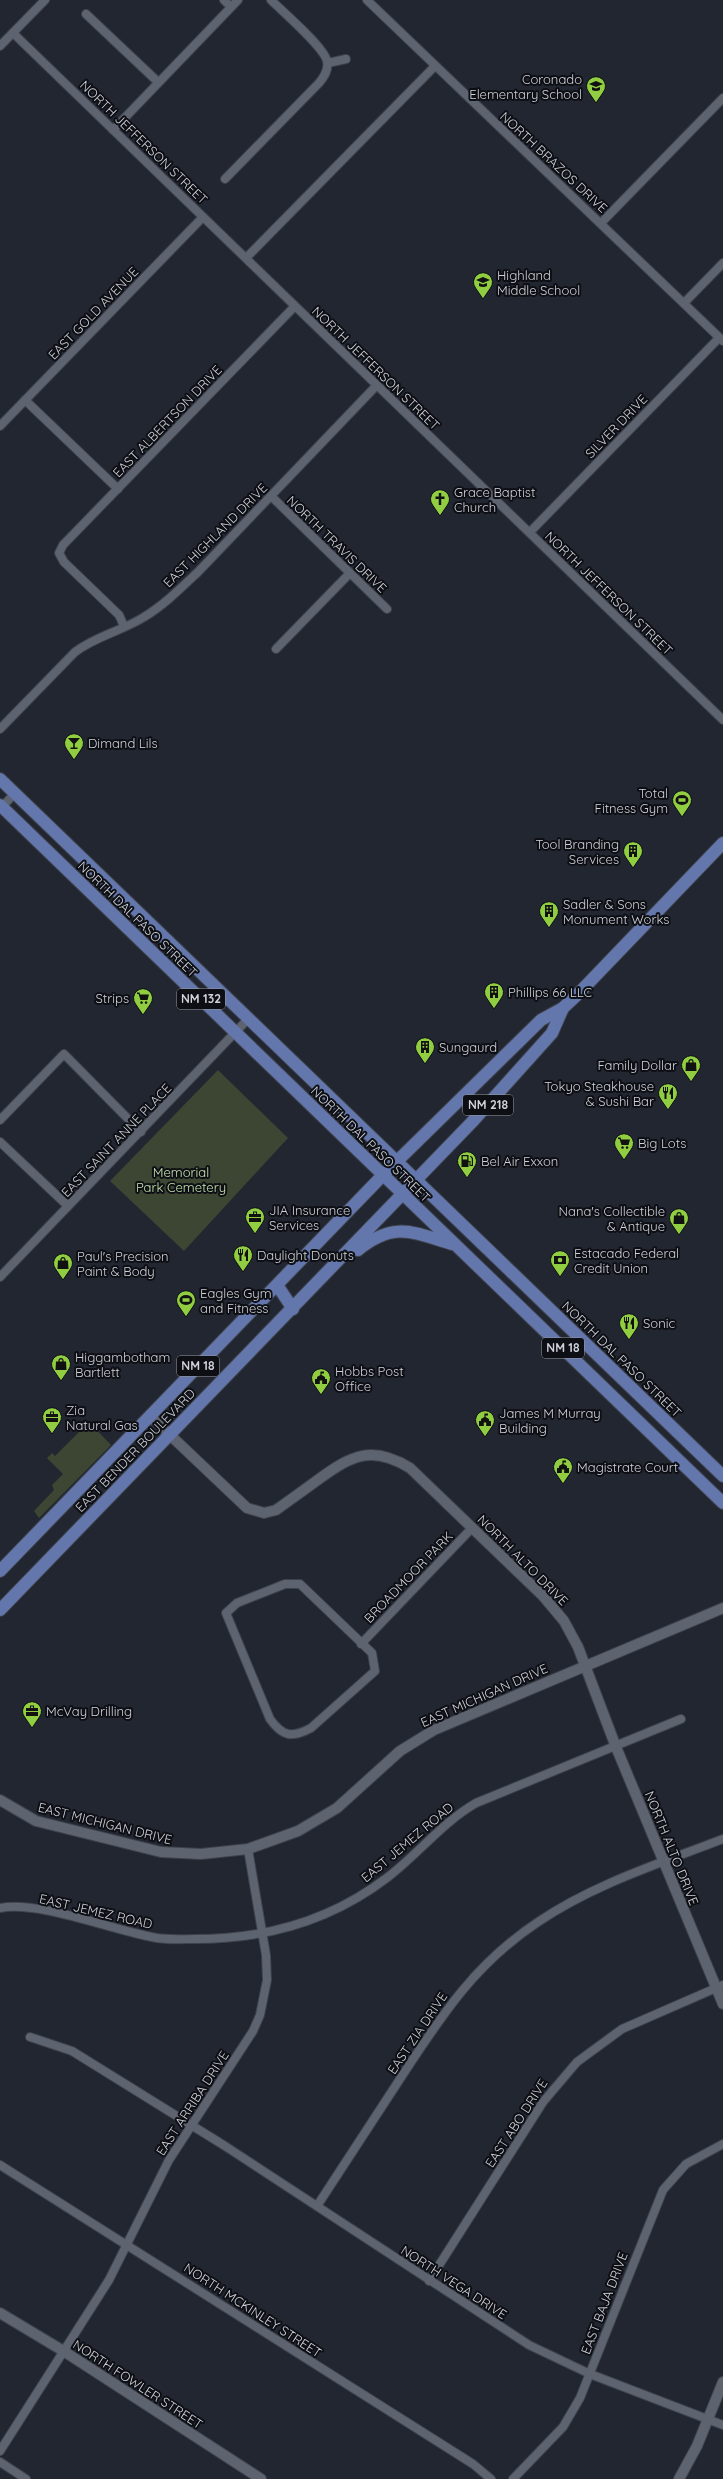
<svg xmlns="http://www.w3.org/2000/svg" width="723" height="2479" font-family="Quicksand,sans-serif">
<rect width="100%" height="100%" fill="#212631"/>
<!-- green -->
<g fill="#3c4632">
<path d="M 218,1070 L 288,1138 L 184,1251 L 110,1181 Z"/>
<path d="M 89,1422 L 111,1445 L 39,1518 L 34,1511 L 54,1490 L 52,1485 L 63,1474 L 47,1458 L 52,1453 L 55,1456 Z"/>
</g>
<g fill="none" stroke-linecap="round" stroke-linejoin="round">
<!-- minor casing -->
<g stroke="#3e424b" stroke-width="10">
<g id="minor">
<path d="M 224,0 L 231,7"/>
<path d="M 367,0 L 723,341"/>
<path d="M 86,14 L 158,82"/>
<path d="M 13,33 L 723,720"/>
<path d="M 0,46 L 45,0"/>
<path d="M 328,63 L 346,59"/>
<path d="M 113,130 L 238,0"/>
<path d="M 225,179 L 319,83 C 324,77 329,70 327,61 C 324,47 283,12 271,0"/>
<path d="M 601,223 L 723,98"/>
<path d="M 246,258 L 435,66"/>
<path d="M 684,303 L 723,263"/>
<path d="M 25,400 L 118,489"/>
<path d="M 0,426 L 203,217"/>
<path d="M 271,496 L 387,609"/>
<path d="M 530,532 L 719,338"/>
<path d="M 124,626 L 119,615 L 64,562 L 59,553 L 63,545 L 295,306"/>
<path d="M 276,649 L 350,573"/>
<path d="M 0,729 L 75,652 C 96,636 122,631 144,617 C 164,605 181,588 198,572 L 377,385"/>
<path d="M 0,809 L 15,793"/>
<path d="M 0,1120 L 64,1054 L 141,1132"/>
<path d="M 0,1142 L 68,1206"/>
<path d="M 0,1277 L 248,1019"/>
<path d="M 285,1584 L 300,1584 L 372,1653 L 375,1671 L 311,1728 C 292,1738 283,1737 270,1719 L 226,1613 L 237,1603 Z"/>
<path d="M 361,1644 L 472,1528"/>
<path d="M 0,1908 C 39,1900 114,1931 157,1938 C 170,1940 183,1939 196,1939 C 266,1939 332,1920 388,1877 C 419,1853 443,1822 476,1803 L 681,1719"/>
<path d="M 30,2037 L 72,2051 L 225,2146 L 529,2345 L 590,2374 L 723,2425"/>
<path d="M 0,2165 L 473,2464 L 491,2479"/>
<path d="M 317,2206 C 344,2164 371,2123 398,2082 C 440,2018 473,1965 538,1922 C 594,1884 661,1863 723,1839"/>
<path d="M 429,2281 L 543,2102 L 577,2062 L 622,2029 L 723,1985"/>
<path d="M 0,2451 L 109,2280 L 169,2160 L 253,2031 L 260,2015 L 267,1980 L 266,1955 L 248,1849"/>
<path d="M 0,2462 L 26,2479"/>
<path d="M 513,2479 L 563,2427 L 580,2398 L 663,2190 L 686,2164 L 723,2144"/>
</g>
</g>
<!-- tertiary casing -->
<g stroke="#3e424b" stroke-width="12">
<g id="tertiary">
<path d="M 150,1416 L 247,1508 L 264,1513 L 276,1510 C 290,1500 304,1490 319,1479 C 352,1455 372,1445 410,1468 L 543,1596 L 564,1621 L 578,1647 L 616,1747 L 723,2004"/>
<path d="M 0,1800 L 36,1821 L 161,1852 L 201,1854 L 248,1849 L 298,1831 L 337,1808 L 400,1751 L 434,1730 L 723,1608"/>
<path d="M 0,2313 L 65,2352 L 261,2479"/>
<path d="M 679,2479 L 697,2446 L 723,2382"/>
</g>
</g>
<!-- primary casing -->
<g stroke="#3e424b" stroke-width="14">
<g id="primary">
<path d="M 0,779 L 723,1476"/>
<path d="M 0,805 L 723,1503"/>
<path d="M 358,1250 C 394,1221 412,1232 452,1244"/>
<path d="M 277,1285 L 293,1309"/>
<path d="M 0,1571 L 383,1175 L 541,1020 L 563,1008 L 578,994 L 723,843"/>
<path d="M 0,1610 L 473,1121 L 552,1033 L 563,1008"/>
</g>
</g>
<!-- minor -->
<use href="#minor" stroke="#5e6370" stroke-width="8"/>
<!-- tertiary -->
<use href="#tertiary" stroke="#5e6370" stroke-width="10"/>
<!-- primary -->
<use href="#primary" stroke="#6377ad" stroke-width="12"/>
</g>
<!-- icons -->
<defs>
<g id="school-pin" transform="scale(1)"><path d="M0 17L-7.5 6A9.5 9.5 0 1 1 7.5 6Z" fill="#90cd40" stroke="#0d0f14"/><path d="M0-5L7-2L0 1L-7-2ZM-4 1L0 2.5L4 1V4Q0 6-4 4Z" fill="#111"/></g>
<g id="church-pin" transform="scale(1)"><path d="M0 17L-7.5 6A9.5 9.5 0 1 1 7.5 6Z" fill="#90cd40" stroke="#0d0f14"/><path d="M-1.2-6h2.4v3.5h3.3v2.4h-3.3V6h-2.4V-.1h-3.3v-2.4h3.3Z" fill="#111"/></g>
<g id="bar-pin" transform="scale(1)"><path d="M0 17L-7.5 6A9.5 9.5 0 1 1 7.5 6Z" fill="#90cd40" stroke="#0d0f14"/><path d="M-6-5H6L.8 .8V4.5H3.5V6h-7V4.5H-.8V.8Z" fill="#111"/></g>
<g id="stadium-pin" transform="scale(1)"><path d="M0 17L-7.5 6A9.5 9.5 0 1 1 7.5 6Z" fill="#90cd40" stroke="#0d0f14"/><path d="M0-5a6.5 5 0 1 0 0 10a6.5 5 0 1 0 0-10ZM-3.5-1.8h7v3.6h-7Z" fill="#111"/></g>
<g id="building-pin" transform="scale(1)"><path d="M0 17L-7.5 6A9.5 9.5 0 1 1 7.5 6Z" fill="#90cd40" stroke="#0d0f14"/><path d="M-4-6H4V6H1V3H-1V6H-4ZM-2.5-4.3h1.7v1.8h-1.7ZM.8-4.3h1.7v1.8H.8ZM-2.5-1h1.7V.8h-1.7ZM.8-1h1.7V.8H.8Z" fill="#111"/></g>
<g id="supermarket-pin" transform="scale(1)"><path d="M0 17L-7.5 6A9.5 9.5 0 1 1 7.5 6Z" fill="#90cd40" stroke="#0d0f14"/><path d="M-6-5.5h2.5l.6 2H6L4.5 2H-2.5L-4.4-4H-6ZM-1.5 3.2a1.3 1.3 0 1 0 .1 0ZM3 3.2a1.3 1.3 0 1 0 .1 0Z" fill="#111"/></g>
<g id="shop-pin" transform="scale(1)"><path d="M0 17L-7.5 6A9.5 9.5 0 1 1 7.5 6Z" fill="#90cd40" stroke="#0d0f14"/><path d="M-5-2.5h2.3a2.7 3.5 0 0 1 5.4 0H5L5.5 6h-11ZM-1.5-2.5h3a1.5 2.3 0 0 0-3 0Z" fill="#111"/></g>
<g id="restaurant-pin" transform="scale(1)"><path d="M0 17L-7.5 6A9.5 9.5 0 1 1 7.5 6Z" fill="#90cd40" stroke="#0d0f14"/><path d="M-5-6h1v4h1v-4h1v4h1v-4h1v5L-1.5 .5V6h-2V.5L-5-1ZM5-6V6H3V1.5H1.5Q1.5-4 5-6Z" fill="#111"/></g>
<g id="fuel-pin" transform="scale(1)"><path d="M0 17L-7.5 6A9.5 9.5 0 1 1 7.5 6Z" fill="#90cd40" stroke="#0d0f14"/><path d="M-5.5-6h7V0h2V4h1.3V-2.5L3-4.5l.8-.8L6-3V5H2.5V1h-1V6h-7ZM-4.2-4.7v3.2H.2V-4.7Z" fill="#111"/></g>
<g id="office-pin" transform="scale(1)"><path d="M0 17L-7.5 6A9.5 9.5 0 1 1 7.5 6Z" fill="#90cd40" stroke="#0d0f14"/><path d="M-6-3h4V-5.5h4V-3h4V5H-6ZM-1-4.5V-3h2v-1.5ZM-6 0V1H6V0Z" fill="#111"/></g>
<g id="bank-pin" transform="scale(1)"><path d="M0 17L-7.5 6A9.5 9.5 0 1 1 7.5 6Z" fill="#90cd40" stroke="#0d0f14"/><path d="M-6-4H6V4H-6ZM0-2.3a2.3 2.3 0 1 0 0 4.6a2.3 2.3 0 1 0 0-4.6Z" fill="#111"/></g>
<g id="civic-pin" transform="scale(1)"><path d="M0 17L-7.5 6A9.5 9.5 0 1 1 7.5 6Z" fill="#90cd40" stroke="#0d0f14"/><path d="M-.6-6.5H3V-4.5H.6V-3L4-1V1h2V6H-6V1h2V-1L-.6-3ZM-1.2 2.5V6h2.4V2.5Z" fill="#111"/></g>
</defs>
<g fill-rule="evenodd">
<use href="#school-pin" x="596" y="86"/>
<use href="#school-pin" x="483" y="282"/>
<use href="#church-pin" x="440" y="499"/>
<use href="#bar-pin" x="74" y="743"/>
<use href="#stadium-pin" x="682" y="800"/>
<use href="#building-pin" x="633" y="851"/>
<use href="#building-pin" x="549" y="911"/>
<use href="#building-pin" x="494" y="992"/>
<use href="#supermarket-pin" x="143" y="998"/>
<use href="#building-pin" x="425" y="1047"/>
<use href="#shop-pin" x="691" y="1065"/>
<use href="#restaurant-pin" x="668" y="1093"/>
<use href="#supermarket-pin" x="624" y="1143"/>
<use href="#fuel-pin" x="467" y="1161"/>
<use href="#office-pin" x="255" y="1217"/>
<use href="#shop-pin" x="679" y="1218"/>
<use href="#restaurant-pin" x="243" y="1255"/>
<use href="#bank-pin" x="560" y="1260"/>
<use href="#shop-pin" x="63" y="1263"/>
<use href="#stadium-pin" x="186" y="1300"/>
<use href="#restaurant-pin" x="629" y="1323"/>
<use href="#shop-pin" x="61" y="1364"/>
<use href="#civic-pin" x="321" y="1378"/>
<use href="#office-pin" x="52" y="1417"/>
<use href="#civic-pin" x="485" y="1420"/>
<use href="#civic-pin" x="563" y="1467"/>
<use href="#office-pin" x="32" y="1711"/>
</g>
<g text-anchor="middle" stroke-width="4" stroke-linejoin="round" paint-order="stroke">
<!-- shield labels -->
<g fill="#0d0f14" stroke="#95989f" stroke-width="1">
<rect x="177" y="989" width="48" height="20" rx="3"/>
<rect x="463" y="1095" width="50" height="20" rx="3"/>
<rect x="542" y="1338" width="42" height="20" rx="3"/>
<rect x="177" y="1356" width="42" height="20" rx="3"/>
</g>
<g font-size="12" font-weight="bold" fill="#cfd2da">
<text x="201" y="1003">NM 132</text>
<text x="488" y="1109">NM 218</text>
<text x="563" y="1352">NM 18</text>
<text x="198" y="1370">NM 18</text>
</g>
<!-- poi labels -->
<g font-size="13" fill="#cfd2da" stroke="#0d0f14" text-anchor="start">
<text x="582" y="84" text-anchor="end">Coronado<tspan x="582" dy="15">Elementary School</tspan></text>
<text x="497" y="280">Highland<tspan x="497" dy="15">Middle School</tspan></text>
<text x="454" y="497">Grace Baptist<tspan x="454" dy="15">Church</tspan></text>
<text x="88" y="748">Dimand Lils</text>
<text x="668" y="798" text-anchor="end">Total<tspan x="668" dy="15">Fitness Gym</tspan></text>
<text x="619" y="849" text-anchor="end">Tool Branding<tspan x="619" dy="15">Services</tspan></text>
<text x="563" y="909">Sadler &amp; Sons<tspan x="563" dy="15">Monument Works</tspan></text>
<text x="508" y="997">Phillips 66 LLC</text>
<text x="129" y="1003" text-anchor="end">Strips</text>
<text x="439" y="1052">Sungaurd</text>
<text x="677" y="1070" text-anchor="end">Family Dollar</text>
<text x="654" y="1091" text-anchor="end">Tokyo Steakhouse<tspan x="654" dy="15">&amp; Sushi Bar</tspan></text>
<text x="638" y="1148">Big Lots</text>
<text x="481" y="1166">Bel Air Exxon</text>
<text x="269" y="1215">JIA Insurance<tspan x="269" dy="15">Services</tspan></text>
<text x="665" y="1216" text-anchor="end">Nana's Collectible<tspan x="665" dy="15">&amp; Antique</tspan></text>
<text x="574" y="1258">Estacado Federal<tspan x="574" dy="15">Credit Union</tspan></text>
<text x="257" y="1260">Daylight Donuts</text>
<text x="77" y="1261">Paul's Precision<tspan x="77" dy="15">Paint &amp; Body</tspan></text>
<text x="200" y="1298">Eagles Gym<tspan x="200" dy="15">and Fitness</tspan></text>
<text x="643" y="1328">Sonic</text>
<text x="75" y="1362">Higgambotham<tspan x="75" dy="15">Bartlett</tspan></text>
<text x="335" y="1376">Hobbs Post<tspan x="335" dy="15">Office</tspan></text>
<text x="66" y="1415">Zia<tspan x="66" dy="15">Natural Gas</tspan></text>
<text x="499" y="1418">James M Murray<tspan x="499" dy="15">Building</tspan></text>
<text x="577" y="1472">Magistrate Court</text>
<text x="46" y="1716">McVay Drilling</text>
</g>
<!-- street labels -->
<g font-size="13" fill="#cfd2da" stroke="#0d0f14">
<text transform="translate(144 142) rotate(44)" y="5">NORTH JEFFERSON STREET</text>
<text transform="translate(554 162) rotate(43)" y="5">NORTH BRAZOS DRIVE</text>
<text transform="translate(93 313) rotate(-46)" y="5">EAST GOLD AVENUE</text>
<text transform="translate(376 368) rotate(44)" y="5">NORTH JEFFERSON STREET</text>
<text transform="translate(167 421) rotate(-46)" y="5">EAST ALBERTSON DRIVE</text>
<text transform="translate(616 426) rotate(-46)" y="5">SILVER DRIVE</text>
<text transform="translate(215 535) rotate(-45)" y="5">EAST HIGHLAND DRIVE</text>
<text transform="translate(337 544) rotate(44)" y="5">NORTH TRAVIS DRIVE</text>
<text transform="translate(609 593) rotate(44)" y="5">NORTH JEFFERSON STREET</text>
<text transform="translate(138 919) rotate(44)" y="5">NORTH DAL PASO STREET</text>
<text transform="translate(116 1140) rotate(-46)" y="5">EAST SAINT ANNE PLACE</text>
<text transform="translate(371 1144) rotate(44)" y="5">NORTH DAL PASO STREET</text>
<text transform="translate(622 1359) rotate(44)" y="5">NORTH DAL PASO STREET</text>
<text transform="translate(135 1450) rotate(-46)" y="5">EAST BENDER BOULEVARD</text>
<text transform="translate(523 1560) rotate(45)" y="5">NORTH ALTO DRIVE</text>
<text transform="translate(408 1577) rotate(-46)" y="5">BROADMOOR PARK</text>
<text transform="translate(484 1695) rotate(-24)" y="5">EAST MICHIGAN DRIVE</text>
<text transform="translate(105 1823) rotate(14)" y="5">EAST MICHIGAN DRIVE</text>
<text transform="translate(407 1842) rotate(-40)" y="5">EAST JEMEZ ROAD</text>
<text transform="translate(672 1848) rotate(68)" y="5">NORTH ALTO DRIVE</text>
<text transform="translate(96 1911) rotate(13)" y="5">EAST JEMEZ ROAD</text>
<text transform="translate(417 2033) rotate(-56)" y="5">EAST ZIA DRIVE</text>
<text transform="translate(192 2103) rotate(-57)" y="5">EAST ARRIBA DRIVE</text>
<text transform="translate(516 2123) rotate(-57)" y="5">EAST ABO DRIVE</text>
<text transform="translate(454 2282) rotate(33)" y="5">NORTH VEGA DRIVE</text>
<text transform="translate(604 2303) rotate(-69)" y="5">EAST BAJA DRIVE</text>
<text transform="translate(253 2310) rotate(33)" y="5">NORTH MCKINLEY STREET</text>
<text transform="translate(138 2384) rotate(33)" y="5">NORTH FOWLER STREET</text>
</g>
<!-- park labels -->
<g font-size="13" fill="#c7e3ad" stroke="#0d0f14">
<text x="181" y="1177">Memorial<tspan x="181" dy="15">Park Cemetery</tspan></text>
</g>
</g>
</svg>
